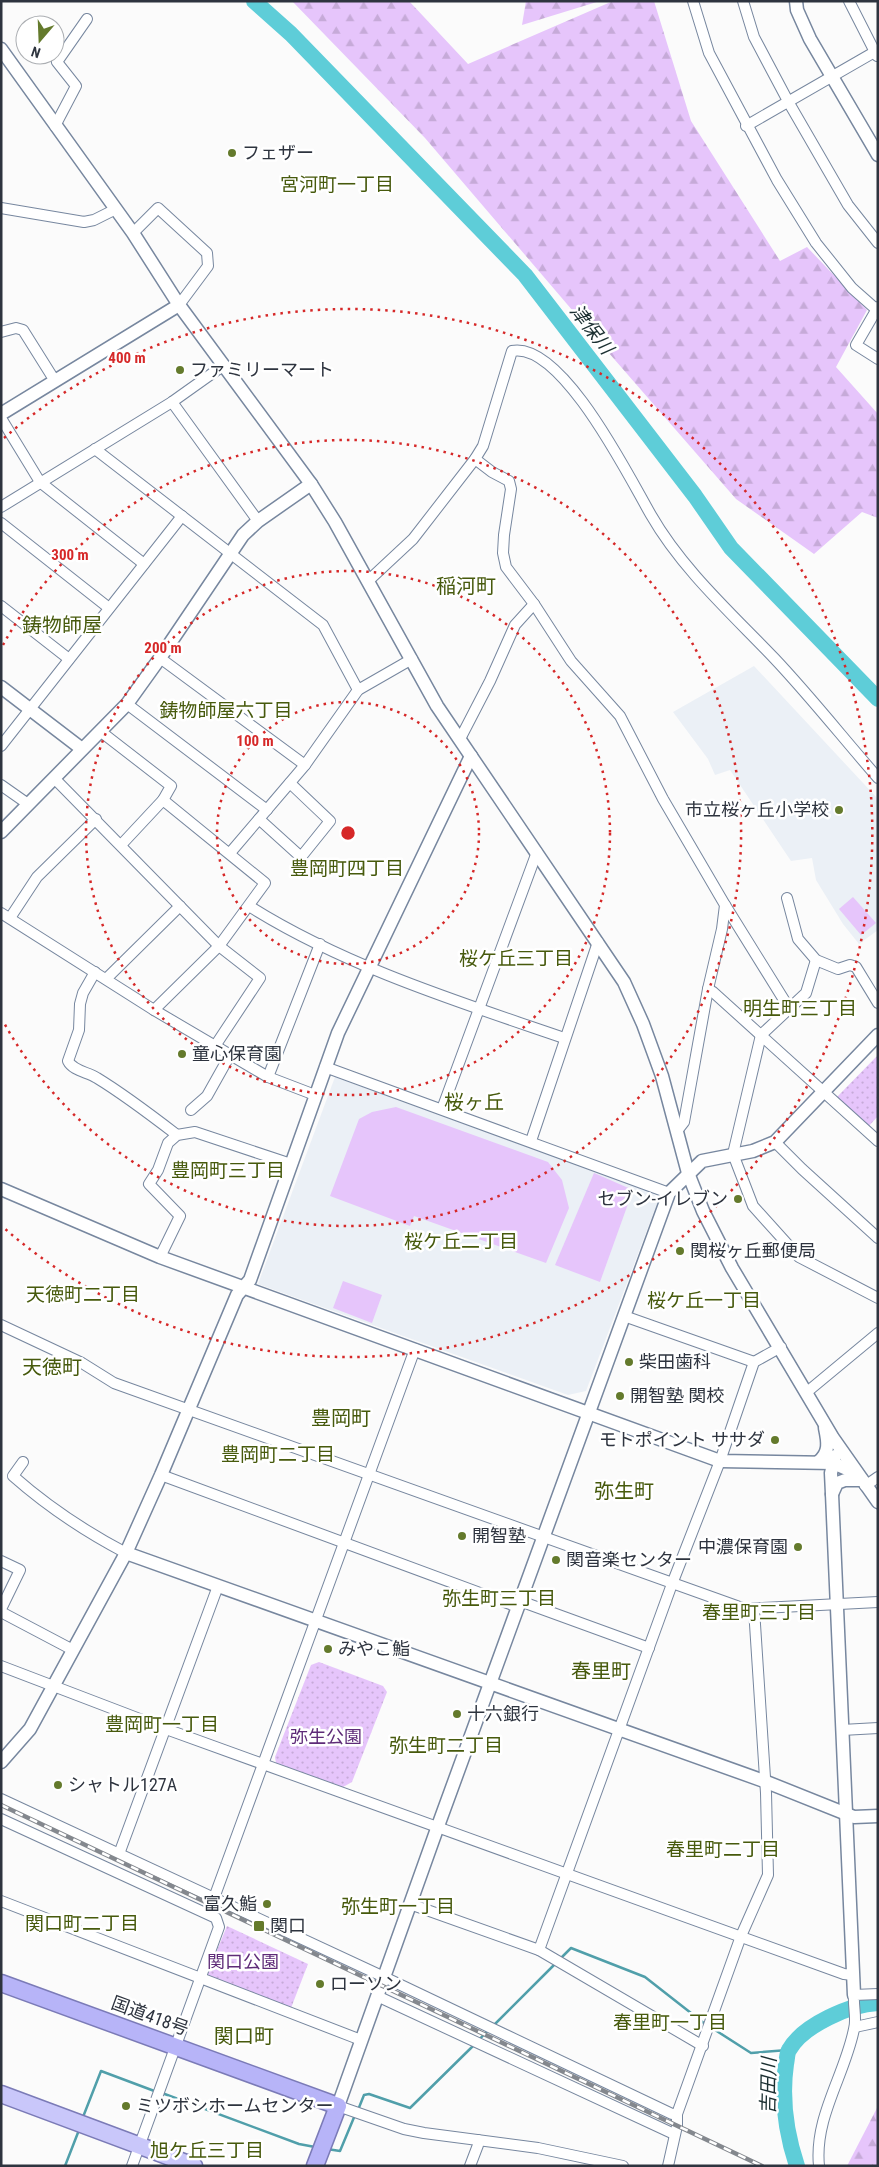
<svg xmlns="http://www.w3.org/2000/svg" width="879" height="2167" font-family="'Roboto Condensed','Noto Sans JP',sans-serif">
<defs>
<pattern id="grass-dots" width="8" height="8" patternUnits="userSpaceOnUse" patternTransform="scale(1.25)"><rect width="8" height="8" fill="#e6c5fb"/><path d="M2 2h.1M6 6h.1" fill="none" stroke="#c6aad8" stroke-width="1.8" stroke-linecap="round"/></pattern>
<pattern id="forest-firs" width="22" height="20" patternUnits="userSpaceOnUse" patternTransform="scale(1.25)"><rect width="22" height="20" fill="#e6c5fb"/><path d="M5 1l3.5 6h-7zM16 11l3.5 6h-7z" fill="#c6aad8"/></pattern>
</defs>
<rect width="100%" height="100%" fill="#fbfbfb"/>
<!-- built -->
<g fill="#ebf0f6">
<path d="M 754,666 L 878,799 L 878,930 L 859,944 L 843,924 L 816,880 L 812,858 L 791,861 L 730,770 L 715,775 L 708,759 L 673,712 Z"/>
<path d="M 335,1077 L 653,1193 L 658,1201 L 586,1391 L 568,1395 L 258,1284 Z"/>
</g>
<!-- grass -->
<g fill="url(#grass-dots)">
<path d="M 878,1055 L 878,1116 L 868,1127 L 836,1098 Z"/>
<path d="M 319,1662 L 383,1686 L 387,1692 L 352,1782 L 343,1787 L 276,1763 L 275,1757 L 311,1665 Z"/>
<path d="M 227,1926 L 308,1964 L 291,2008 L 206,1977 Z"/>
</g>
<!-- forest -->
<g fill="url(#forest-firs)">
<path d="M 292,1 L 409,1 L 468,64 L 613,1 L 654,1 L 691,121 L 780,261 L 807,247 L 867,310 L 836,367 L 878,414 L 878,518 L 862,512 L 814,554 L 736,499 L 608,352 L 425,138 Z"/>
<path d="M 526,1 L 600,1 L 522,25 Z"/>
<path d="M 878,2106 L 878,2166 L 847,2166 Z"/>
</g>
<!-- garden -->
<g fill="#e6c5fb">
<path d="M 853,897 L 876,923 L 861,935 L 839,909 Z"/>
<path d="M 396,1107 L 548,1162 L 562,1180 L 569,1208 L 546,1263 L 414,1216 L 410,1226 L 330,1196 L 359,1119 L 372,1112 Z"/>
<path d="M 594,1173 L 633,1190 L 600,1282 L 555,1265 Z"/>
<path d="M 343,1281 L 382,1295 L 372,1323 L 333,1308 Z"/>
</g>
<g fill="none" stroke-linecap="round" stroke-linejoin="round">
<!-- stream -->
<g stroke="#509faa" stroke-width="2.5">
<path d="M 559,1960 L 571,1948 L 645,1977 L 705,2024"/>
<path d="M 494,2025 L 555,1964"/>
<path d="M 712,2028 L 751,2053 L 788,2050"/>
<path d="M 478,2041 L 488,2030"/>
<path d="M 162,2093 L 299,2144 L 315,2147"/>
<path d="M 358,2110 L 364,2095 L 369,2094 L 410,2108 L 474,2045"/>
<path d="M 83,2117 L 101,2071 L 157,2092"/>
<path d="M 327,2149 L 340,2151 L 355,2115"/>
<path d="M 65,2166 L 79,2130"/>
</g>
<!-- river -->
<g stroke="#5ecdd8" stroke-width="16">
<path d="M 254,1 L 291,34 L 525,275 L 695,496 L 731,548 L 878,699"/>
<path d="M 797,2166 C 786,2133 781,2099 786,2064 C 787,2060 787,2053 789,2050 C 803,2025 851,2004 878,2003"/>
</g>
<!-- minor casing -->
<g stroke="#77879f" stroke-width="12">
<g id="minor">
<path d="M 693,1 L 709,53 L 777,180 L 816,243 L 852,288 L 878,311"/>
<path d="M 743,1 L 754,37 L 789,103 L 848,205 L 878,243"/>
<path d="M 849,1 L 877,56"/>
<path d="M 55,126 L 76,86 L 57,62 L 87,19"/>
<path d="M 746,126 L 878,50"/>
<path d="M 1,208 L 84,222 L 94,220 L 114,210"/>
<path d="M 133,233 L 158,208 L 207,253 L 208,266 L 179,305"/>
<path d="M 878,307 L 856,345 L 878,359"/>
<path d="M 1,332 L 16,328 L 23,330 L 55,381"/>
<path d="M 172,402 L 258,521"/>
<path d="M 1,418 L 40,482 L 144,564"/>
<path d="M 95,449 L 323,625 L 358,690"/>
<path d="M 475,459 L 492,472 L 509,481 L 511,489 L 504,535 L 503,553 L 506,567 L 534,604 L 571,661 L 620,716 L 663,799 L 725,905 L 722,929 L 708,989 L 684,1122 L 677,1131"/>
<path d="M 1,507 L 172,402 L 224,365"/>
<path d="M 1,523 L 109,608"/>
<path d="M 368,581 L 413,539 L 475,459 L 483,446 L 512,351 C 562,341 630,479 651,515 C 682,569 731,613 774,658 C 810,696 843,738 878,778"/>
<path d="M 1,606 L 69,659"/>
<path d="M 160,658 L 305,765"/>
<path d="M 127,704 L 267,810"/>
<path d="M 100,731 L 171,786 L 163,800"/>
<path d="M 460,739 L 490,681 L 515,625 L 534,604"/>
<path d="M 1,746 L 182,516"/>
<path d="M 54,778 L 219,946 L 260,978 L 215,1046"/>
<path d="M 1,785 L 28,804"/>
<path d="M 259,819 L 301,857 L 330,821 L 290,783"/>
<path d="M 121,845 L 163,800 L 265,883 L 219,946 L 154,1010"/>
<path d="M 230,853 L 305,765 L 358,690 L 412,659"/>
<path d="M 787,898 L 798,939 L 816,960 L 838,969 L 850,965 L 856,967 L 878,1003"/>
<path d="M 725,905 L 789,1008"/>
<path d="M 249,906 C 344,966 459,1002 564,1038"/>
<path d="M 1,913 L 154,1010 L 268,1077 L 315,1095"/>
<path d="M 10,918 L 37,877 L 96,819"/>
<path d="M 816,960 L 806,993 L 761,1035 L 733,1154 L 753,1206 L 799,1257 L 878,1298"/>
<path d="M 95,972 L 83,993 L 80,1004 L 79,1030 L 68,1061 C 73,1071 88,1072 97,1078 C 125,1095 151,1115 177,1135"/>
<path d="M 106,979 L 180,906"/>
<path d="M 708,989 L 713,992 L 878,1141"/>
<path d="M 325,1067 L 669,1193"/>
<path d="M 268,1077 L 320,944"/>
<path d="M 442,1109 L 537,852"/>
<path d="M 191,1110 L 207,1096 L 230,1055"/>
<path d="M 531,1141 L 598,942"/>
<path d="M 775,1142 L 802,1169 L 878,1238"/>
<path d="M 160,1257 L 180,1216 L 149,1184 L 158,1170 L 168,1143 L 177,1135 L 195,1132 L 291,1164"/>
<path d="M 624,1316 L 754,1362"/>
<path d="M 1,1325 L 82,1363 L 114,1383 L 745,1609 L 878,1602"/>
<path d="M 807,1392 L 878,1333"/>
<path d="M 23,1462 L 13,1476 C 47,1506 86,1532 126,1553"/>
<path d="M 161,1475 L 518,1607"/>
<path d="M 865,1486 L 878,1477"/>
<path d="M 1,1561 L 20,1570 L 1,1609"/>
<path d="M 520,1601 L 649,1648"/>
<path d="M 1,1612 L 73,1650"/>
<path d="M 1,1666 L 166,1729 L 844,1974 L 853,1975"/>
<path d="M 842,1730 L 878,1728"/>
<path d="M 1,1799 L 384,1977 L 672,2114 L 677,2114"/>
<path d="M 1,1819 L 216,1918 L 219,1927 L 132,2166"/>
<path d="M 119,1854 L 218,1586"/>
<path d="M 214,1898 L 415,1349"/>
<path d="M 1,1901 L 361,2040"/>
<path d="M 410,1904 L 539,1950 L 703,2046"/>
<path d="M 539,1950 L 672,1584 L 720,1461 L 754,1362 L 781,1347"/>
<path d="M 377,1996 L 674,2134"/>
<path d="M 855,2027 L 878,2022"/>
<path d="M 338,2106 L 404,2129 L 424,2133 L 538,2148 L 623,2166"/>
<path d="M 470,2166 L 478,2145 L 478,2140"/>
<path d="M 668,2166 L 677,2126 L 677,2114 L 741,1936 L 768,1875 L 766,1793 L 754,1609"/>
<path d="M 819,2166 C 814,2117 845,2075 854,2029 C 857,2019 853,2006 854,1995 L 878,1994"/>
</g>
</g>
<!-- tertiary casing -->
<g stroke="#77879f" stroke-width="15">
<g id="tertiary">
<path d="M 796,1 L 797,10 L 810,39 L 878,155"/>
<path d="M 1,49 L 133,233 L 179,305 L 311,484 L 335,522 L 437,706 L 624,982 L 643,1024 L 662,1076 L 688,1173 L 703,1211 L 732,1268 L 833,1438 L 878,1502"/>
<path d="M 1,414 L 179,305"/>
<path d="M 1,687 L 82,749"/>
<path d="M 1,832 L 127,704 L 160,658 L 243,535 L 258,521 L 311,484"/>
<path d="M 1,1189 L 160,1257 L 720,1461 L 833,1463 L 856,1473"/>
<path d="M 835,1456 L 831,1473 L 832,1494 L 854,1995"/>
<path d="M 818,1462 C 830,1453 828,1442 825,1428"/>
<path d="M 832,1494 L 837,1483 L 845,1480 L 862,1480"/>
<path d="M 126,1553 L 764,1781 L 854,1817 L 878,1816"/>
<path d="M 1,1762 L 30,1729 L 126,1553 L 161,1475 L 237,1295 L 250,1280 L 338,1033 L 471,756"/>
<path d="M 338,2106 L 438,1826 L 669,1193 L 702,1161 L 753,1151 L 775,1142 L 878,1035"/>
</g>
</g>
<!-- primary casing -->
<g stroke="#7b7bb7" stroke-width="19">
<path id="primary" d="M 1,2094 L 194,2166"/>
</g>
<!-- trunk casing -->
<g stroke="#7b7bb7" stroke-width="19">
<path id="trunk" d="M 1,1983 L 338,2106 L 315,2166"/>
</g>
<!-- minor -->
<use href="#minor" stroke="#fff" stroke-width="10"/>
<!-- tertiary -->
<use href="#tertiary" stroke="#fff" stroke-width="12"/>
<!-- primary -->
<use href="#primary" stroke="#c9c7fa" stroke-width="16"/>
<!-- trunk -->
<use href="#trunk" stroke="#b7b4f8" stroke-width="16"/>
<!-- rail casing -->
<g stroke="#84888e" stroke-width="4.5">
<path id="rail" d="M 1,1805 L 762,2166"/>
</g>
<!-- rail -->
<use href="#rail" stroke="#fff" stroke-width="2.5" stroke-dasharray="8" stroke-linecap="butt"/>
</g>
<!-- distance rings -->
<g fill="none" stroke="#d62828" stroke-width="2.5" stroke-dasharray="2.5 5">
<circle cx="348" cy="833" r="131"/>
<circle cx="348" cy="833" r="262"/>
<path d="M3 645A393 393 0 1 1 3 1021"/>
<path d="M4 438A524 524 0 1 1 4 1228"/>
</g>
<!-- markers -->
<g fill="#647a2c" stroke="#fff" stroke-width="2">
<circle cx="232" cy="153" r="5"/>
<circle cx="180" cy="370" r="5"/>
<circle cx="839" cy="810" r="5"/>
<circle cx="182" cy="1054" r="5"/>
<circle cx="738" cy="1199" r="5"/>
<circle cx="680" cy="1251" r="5"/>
<circle cx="629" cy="1362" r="5"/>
<circle cx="620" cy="1396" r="5"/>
<circle cx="775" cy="1440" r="5"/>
<circle cx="462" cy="1536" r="5"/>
<circle cx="798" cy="1547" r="5"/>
<circle cx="556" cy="1560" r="5"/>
<circle cx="328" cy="1649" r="5"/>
<circle cx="457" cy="1714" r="5"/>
<circle cx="58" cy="1785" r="5"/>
<circle cx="267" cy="1904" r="5"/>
<rect x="253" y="1920" width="12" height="12" rx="2.5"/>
<circle cx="320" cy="1984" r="5"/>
<circle cx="126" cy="2106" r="5"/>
</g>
<g text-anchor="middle" stroke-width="5" stroke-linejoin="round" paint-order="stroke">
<!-- poi labels -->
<g font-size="18" fill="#2e343f" stroke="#fff" text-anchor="start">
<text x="242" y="159">フェザー</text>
<text x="190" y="376">ファミリーマート</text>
<text x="829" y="816" text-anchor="end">市立桜ヶ丘小学校</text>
<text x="192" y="1060">童心保育園</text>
<text x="728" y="1205" text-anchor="end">セブン-イレブン</text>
<text x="690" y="1257">関桜ヶ丘郵便局</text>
<text x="639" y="1368">柴田歯科</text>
<text x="630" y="1402">開智塾 関校</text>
<text x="765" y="1446" text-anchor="end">モトポイント ササダ</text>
<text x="472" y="1542">開智塾</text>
<text x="788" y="1553" text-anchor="end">中濃保育園</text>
<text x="566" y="1566">関音楽センター</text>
<text x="338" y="1655">みやこ鮨</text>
<text x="467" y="1720">十六銀行</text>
<text x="68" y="1791">シャトル127A</text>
<text x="257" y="1910" text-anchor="end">富久鮨</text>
<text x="270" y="1932">関口</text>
<text x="330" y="1990">ローソン</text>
<text x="136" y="2112">ミツボシホームセンター</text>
</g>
<!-- park labels -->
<g font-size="18" fill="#5e2b78" stroke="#fff">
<text x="326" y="1743">弥生公園</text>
<text x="243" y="1968">関口公園</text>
</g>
<!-- street labels -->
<g font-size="18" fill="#2e343f" stroke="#fff">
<text transform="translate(150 2016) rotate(20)" y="6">国道418号</text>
</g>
<!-- neighbourhood labels -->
<g font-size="19" fill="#475a0d" stroke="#fff">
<text x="337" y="191">宮河町一丁目</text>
<text x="226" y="717">鋳物師屋六丁目</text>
<text x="347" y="875">豊岡町四丁目</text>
<text x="516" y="965">桜ケ丘三丁目</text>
<text x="800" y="1015">明生町三丁目</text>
<text x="228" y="1177">豊岡町三丁目</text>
<text x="461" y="1248">桜ケ丘二丁目</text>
<text x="83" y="1301">天徳町二丁目</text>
<text x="704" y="1307">桜ケ丘一丁目</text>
<text x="278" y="1461">豊岡町二丁目</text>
<text x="499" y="1605">弥生町三丁目</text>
<text x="759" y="1619">春里町三丁目</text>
<text x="162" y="1731">豊岡町一丁目</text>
<text x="446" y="1752">弥生町二丁目</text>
<text x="723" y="1856">春里町二丁目</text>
<text x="398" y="1913">弥生町一丁目</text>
<text x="82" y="1930">関口町二丁目</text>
<text x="670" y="2029">春里町一丁目</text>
<text x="207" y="2157">旭ケ丘三丁目</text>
</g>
<!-- water labels -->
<g font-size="19" font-style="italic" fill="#1b2f31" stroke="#fff">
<text transform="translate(592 329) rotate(52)" y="7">津保川</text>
<text transform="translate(768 2086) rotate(-89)" y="7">吉田川</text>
</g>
<!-- quarter labels -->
<g font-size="20" fill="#475a0d" stroke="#fff">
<text x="466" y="593">稲河町</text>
<text x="62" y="632">鋳物師屋</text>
<text x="474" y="1109">桜ヶ丘</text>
<text x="52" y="1374">天徳町</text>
<text x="341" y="1425">豊岡町</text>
<text x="624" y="1498">弥生町</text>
<text x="601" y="1678">春里町</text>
<text x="244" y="2043">関口町</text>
</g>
</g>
<circle cx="348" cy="833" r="8" fill="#d62828" stroke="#fff" stroke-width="2.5"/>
<g font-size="15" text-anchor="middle" font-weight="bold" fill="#d62828" stroke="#fff" stroke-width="5" stroke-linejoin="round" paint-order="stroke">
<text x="127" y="363">400 m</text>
<text x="70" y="560">300 m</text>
<text x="163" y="653">200 m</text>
<text x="255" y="746">100 m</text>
</g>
<!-- border -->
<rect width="879" height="2167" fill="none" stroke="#2e343f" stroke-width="5"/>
<!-- north arrow -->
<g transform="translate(40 40) rotate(199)"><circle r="24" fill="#ffffff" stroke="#abaeb2"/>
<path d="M0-4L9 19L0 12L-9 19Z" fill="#647a2c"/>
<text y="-8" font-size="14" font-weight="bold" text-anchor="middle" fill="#2e343f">N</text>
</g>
</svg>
